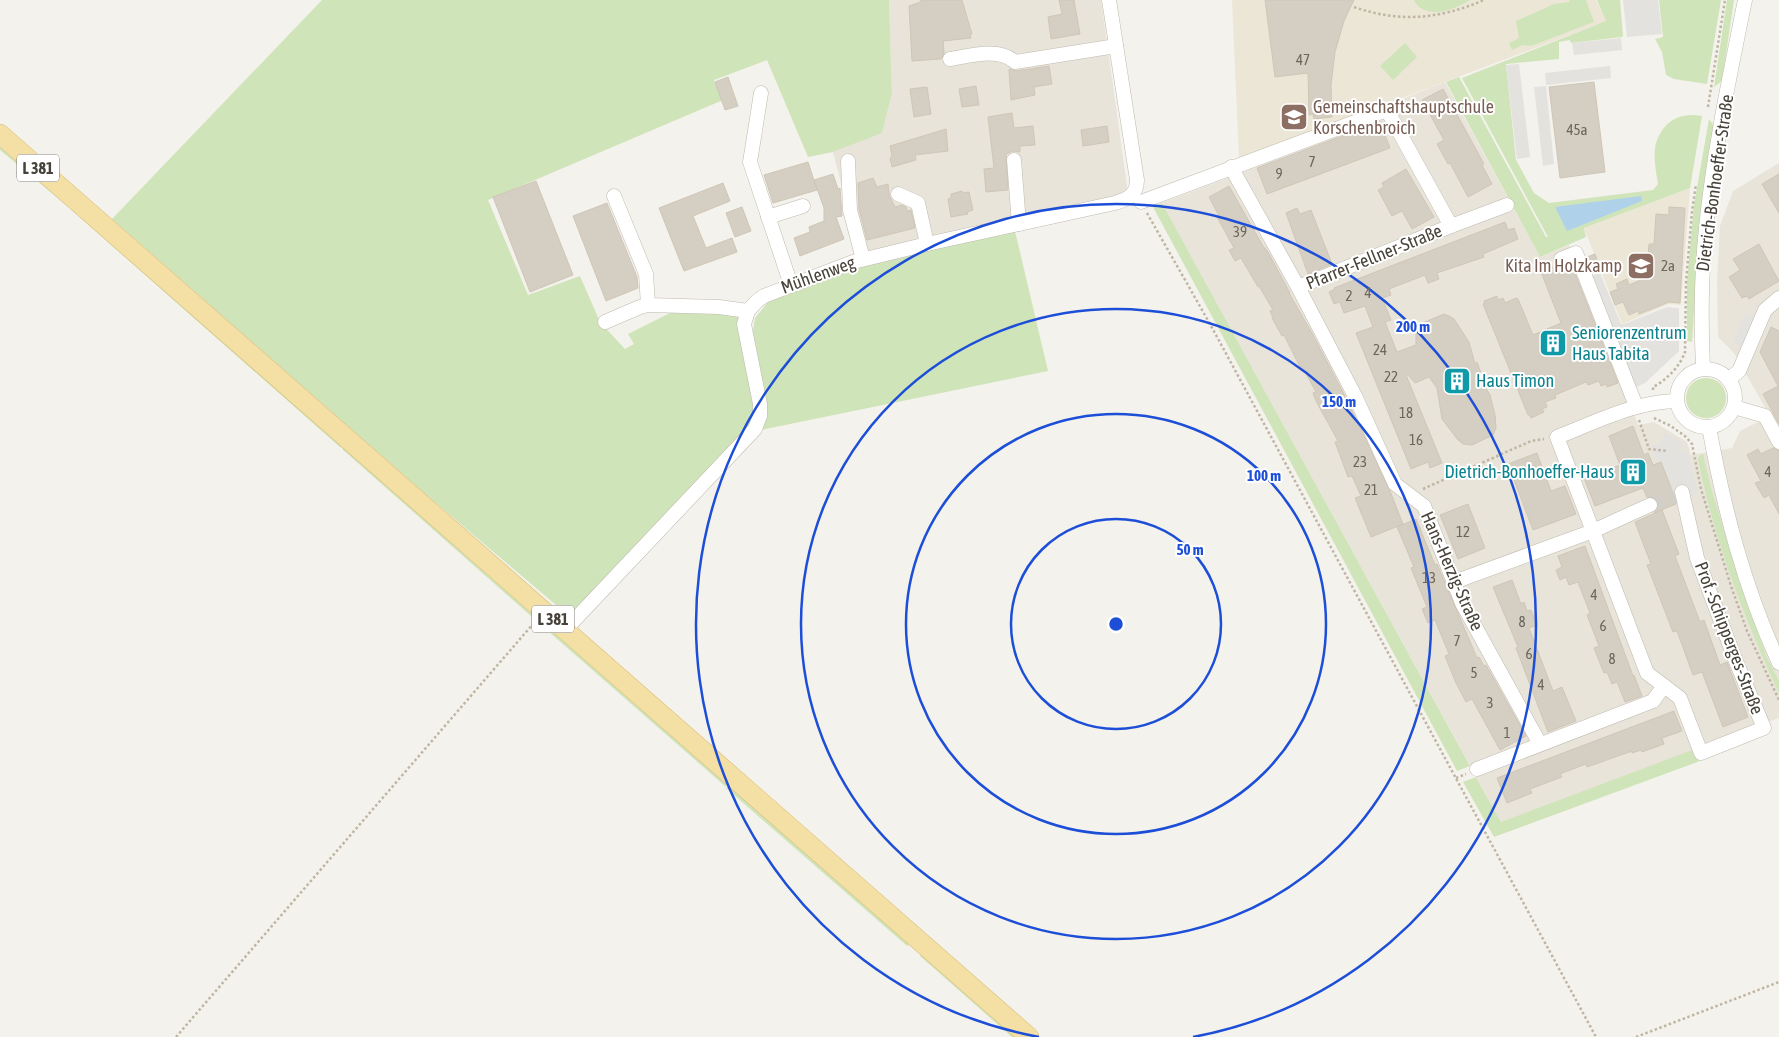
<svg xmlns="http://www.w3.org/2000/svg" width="1779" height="1037" font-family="'Asap Condensed',sans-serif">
<rect width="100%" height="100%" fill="#f4f2ec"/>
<!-- residential -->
<g fill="#e8e4da">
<path d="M 889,0 L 1101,0 L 1128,193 L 859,253 L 833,152 L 882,132 L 892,93 Z"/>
<path d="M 1445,82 L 1540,257 L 1569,245 L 1638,425 L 1654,422 L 1687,442 L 1691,455 L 1732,448 L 1740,431 L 1770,416 L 1734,353 L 1718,337 L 1717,282 L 1720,226 L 1733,191 L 1779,163 L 1779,718 L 1501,822 L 1162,203 L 1397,114 L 1392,103 Z"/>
</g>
<!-- education -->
<g fill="#ece6d7">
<path d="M 1232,0 L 1596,0 L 1607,21 L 1239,159 Z"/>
<path d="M 1690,188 L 1681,305 L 1669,304 L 1622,324 L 1584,228 Z"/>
</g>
<!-- green -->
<g fill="#d0e4b9">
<path d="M 322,0 L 889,0 L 892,93 L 882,133 L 833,152 L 808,157 L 767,60 L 714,80 L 723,100 L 488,200 L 528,295 L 580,276 L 600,322 L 625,349 L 634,344 L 628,334 L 670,313 L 698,310 L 736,314 L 739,318 L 757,395 L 752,421 L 739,437 L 569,616 L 430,498 L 112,219 Z"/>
<path d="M 1414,0 L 1470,0 C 1455,10 1424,21 1414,0 Z"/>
<path d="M 1570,0 L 1586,0 L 1594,22 L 1531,46 L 1523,45 L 1512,50 L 1509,43 L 1519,38 L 1516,21 L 1554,4 L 1569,2 Z"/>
<path d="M 1597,0 L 1620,0 L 1623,36 L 1622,37 L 1571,43 L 1570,40 L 1559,42 L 1559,59 L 1506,64 L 1516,160 L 1534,193 L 1549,203 L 1653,190 L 1658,184 C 1656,171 1652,153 1657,140 C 1665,120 1681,112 1702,116 L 1690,188 L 1584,228 L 1586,237 L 1540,257 L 1446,82 L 1459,77 L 1546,237 L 1548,237 L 1462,78 L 1606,21 Z"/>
<path d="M 1659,0 L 1721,0 L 1707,84 L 1674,79 L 1666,75 L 1662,52 L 1655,39 L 1663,37 Z"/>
<path d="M 1727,0 L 1734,0 L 1722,81 L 1714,87 Z"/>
<path d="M 1405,43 L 1417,57 L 1393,80 L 1380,66 Z"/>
<path d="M 1709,119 L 1714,126 L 1701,207 L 1692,342 L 1687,341 L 1687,282 L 1694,205 Z"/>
<path d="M 0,144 L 343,444 L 341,448 L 66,205 L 0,150 Z"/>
<path d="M 1162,203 L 1470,766 L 1457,771 L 1153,207 Z"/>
<path d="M 1015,231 L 1048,371 L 761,430 L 752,337 L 755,318 L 768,302 L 866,263 Z"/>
<circle cx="1706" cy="398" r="20"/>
<path d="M 345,446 L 534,613 L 531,616 L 342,449 Z"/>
<path d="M 1703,454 L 1711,488 L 1745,598 L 1767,658 L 1779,681 L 1779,693 C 1744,618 1714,540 1698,459 L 1700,455 Z"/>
<path d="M 543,622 L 727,784 L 726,787 L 540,624 Z"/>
<path d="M 1695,749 L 1700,761 L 1494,837 L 1463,782 L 1476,777 L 1501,822 Z"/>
<path d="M 729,786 L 910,944 L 907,946 L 726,788 Z"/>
<path d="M 922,953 L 1018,1037 L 1012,1037 L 920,956 Z"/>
</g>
<!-- parking -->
<g fill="#e3e2df">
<path d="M 1623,0 L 1658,0 L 1662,34 L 1627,37 Z"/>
<path d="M 1621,38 L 1622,50 L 1574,55 L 1572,43 Z"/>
<path d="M 1519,64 L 1530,157 L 1517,159 L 1506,65 Z"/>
<path d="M 1610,66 L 1611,78 L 1546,85 L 1545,73 Z"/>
<path d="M 1546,86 L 1554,164 L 1543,166 L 1534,87 Z"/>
<path d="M 1600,273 L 1621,324 L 1624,324 L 1667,307 L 1679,308 L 1679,351 L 1645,383 L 1634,388 L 1591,276 Z"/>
<path d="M 1746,313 L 1756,318 L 1743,347 L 1733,342 Z"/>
<path d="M 1665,433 L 1683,444 L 1678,453 L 1687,451 L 1698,494 L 1688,497 L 1677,504 L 1662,462 L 1657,463 L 1651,446 L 1661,443 Z"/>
</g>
<!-- water -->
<path fill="#afd1ea" d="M 1641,196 L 1642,201 L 1567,231 L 1555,207 Z"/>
<!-- building -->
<g fill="#d5cec2" stroke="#cfc6b6">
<path d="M 920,0 L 962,0 L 972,34 L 970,34 L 971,38 L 943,41 L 944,53 L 941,59 L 912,61 L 909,6 L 921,2 Z"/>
<path d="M 1059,0 L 1074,0 L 1080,34 L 1051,39 L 1048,17 L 1062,14 Z"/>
<path d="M 1265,0 L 1354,0 L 1344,21 L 1335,52 L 1331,85 L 1332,117 L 1314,119 L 1313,114 L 1309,115 L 1308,73 L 1275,77 Z"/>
<path d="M 1049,66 L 1052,84 L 1034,87 L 1035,95 L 1011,100 L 1009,69 L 1016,71 Z"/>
<path d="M 728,77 L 738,106 L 725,110 L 715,82 Z"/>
<path d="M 1594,82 L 1605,172 L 1560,178 L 1549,87 Z"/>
<path d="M 976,86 L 979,105 L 962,107 L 959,89 Z"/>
<path d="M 927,87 L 931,114 L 914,117 L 910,89 Z"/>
<path d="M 1443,89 L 1484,164 L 1482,165 L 1492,184 L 1468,197 L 1450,163 L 1448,164 L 1437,144 L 1444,140 L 1422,100 Z"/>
<path d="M 1012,113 L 1014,128 L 1033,126 L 1035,145 L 1020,146 L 1020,152 L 1013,151 L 1006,154 L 1008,190 L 986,192 L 984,169 L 994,168 L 988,117 Z"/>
<path d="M 1380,122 L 1390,148 L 1267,194 L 1257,168 Z"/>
<path d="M 1107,126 L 1109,142 L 1083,146 L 1081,130 Z"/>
<path d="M 946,129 L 948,151 L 915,155 L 916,160 L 892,167 L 890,158 L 892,156 L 890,146 Z"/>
<path d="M 808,162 L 817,190 L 773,203 L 764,175 Z"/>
<path d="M 1406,169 L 1434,217 L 1412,229 L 1402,211 L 1392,216 L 1378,190 L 1384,187 L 1382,183 Z"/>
<path d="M 833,174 L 838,189 L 840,188 L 842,216 L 836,217 L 844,239 L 800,256 L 794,238 L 810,232 L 809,227 L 824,221 L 824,208 L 814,180 Z"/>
<path d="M 1779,174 L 1779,213 L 1762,184 Z"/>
<path d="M 873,178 L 877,187 L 888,184 L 889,195 L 895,207 L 902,205 L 906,207 L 907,211 L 911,210 L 915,228 L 867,240 L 859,209 L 858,183 Z"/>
<path d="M 536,181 L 573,275 L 530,292 L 493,197 Z"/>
<path d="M 723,183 L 730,201 L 693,216 L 706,248 L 732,238 L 737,252 L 684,271 L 659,208 Z"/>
<path d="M 1229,186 L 1263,246 L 1268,252 L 1290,293 L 1289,293 L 1313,335 L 1348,402 L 1390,491 L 1403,524 L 1371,537 L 1355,498 L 1361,496 L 1352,476 L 1348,477 L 1335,442 L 1338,441 L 1316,401 L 1313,393 L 1316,392 L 1304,370 L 1302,371 L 1284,335 L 1282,336 L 1272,318 L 1273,318 L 1270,311 L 1273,310 L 1259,286 L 1258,287 L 1241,258 L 1235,261 L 1229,250 L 1234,248 L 1217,217 L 1219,216 L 1209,197 Z"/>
<path d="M 962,191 L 963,193 L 969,192 L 973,210 L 967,212 L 968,214 L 951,217 L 948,199 L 951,198 L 951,194 Z"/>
<path d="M 607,203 L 637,277 L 638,288 L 606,301 L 573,216 Z"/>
<path d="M 742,207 L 751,231 L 735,237 L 726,213 Z"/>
<path d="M 1669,207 L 1685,208 L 1680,303 L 1669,302 L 1639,314 L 1638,311 L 1629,315 L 1623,302 L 1615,305 L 1610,292 L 1618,289 L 1616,284 L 1627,279 L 1629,285 L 1653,275 L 1654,256 L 1648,256 L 1649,244 L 1654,244 L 1656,214 L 1669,215 Z"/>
<path d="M 1297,208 L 1300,214 L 1311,210 L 1332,264 L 1308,274 L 1286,213 Z"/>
<path d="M 1505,222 L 1508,230 L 1514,228 L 1518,239 L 1483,254 L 1484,257 L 1437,273 L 1439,279 L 1428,283 L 1425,275 L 1389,289 L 1391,295 L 1382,298 L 1391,320 L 1385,322 L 1397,352 L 1416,345 L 1416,330 L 1420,324 L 1444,314 L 1449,316 L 1454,319 L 1469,342 L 1475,364 L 1477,362 L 1481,373 L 1478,375 L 1490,395 L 1495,415 L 1496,428 L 1493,435 L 1472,445 L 1463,444 L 1458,440 L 1442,419 L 1437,388 L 1429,377 L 1415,383 L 1408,375 L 1406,375 L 1442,463 L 1430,468 L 1428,462 L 1411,469 L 1356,333 L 1373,327 L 1365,306 L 1344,313 L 1340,302 L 1334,304 L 1329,292 L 1335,289 L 1334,288 Z"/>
<path d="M 1759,244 L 1779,281 L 1749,299 L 1747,296 L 1742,298 L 1729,277 L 1740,270 L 1733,259 Z"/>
<path d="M 1595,254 L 1599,266 L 1592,269 L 1587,257 Z"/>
<path d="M 1551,263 L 1555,273 L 1572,266 L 1618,383 L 1607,387 L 1606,384 L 1601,386 L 1599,381 L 1588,385 L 1586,382 L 1555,395 L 1556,398 L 1545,402 L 1547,407 L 1542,409 L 1544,412 L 1531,418 L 1530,415 L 1528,415 L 1483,304 L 1485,303 L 1484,301 L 1497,296 L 1498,300 L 1503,298 L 1505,303 L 1516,298 L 1518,299 L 1533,335 L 1561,323 L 1539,267 Z"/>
<path d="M 1771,327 L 1779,331 L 1779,424 L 1763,394 L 1778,386 L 1760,352 Z"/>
<path d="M 1633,426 L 1644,455 L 1648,453 L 1653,465 L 1661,462 L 1674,495 L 1676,504 L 1654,513 L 1659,506 L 1658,502 L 1655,498 L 1647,497 L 1643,488 L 1595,506 L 1584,478 L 1620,465 L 1609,436 Z"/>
<path d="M 1773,448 L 1779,451 L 1779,514 L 1769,495 L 1764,498 L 1755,483 L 1761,481 L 1747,455 L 1758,449 L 1761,454 Z"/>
<path d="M 1537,453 L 1551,491 L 1565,486 L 1576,514 L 1533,530 L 1508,464 Z"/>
<path d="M 1468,504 L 1485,548 L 1458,559 L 1440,515 Z"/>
<path d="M 1662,510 L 1679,554 L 1675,556 L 1700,622 L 1704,620 L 1720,665 L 1727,662 L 1748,717 L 1723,727 L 1702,672 L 1693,675 L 1677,631 L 1673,632 L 1647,565 L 1651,564 L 1635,522 Z"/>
<path d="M 1416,519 L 1435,565 L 1437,564 L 1477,658 L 1479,657 L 1484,666 L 1486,665 L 1526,736 L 1500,750 L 1472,699 L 1466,702 L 1456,683 L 1445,656 L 1449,654 L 1435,620 L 1428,623 L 1422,609 L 1427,607 L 1411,568 L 1414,567 L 1397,527 Z"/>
<path d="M 1585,546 L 1633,676 L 1634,675 L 1642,696 L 1625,702 L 1617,682 L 1612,684 L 1607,672 L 1604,673 L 1594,648 L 1599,646 L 1587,615 L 1590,613 L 1578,582 L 1569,585 L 1566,577 L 1560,580 L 1556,570 L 1562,567 L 1558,556 Z"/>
<path d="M 1512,580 L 1521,604 L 1524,602 L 1527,611 L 1531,610 L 1537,625 L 1529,628 L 1553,691 L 1562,687 L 1576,721 L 1548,732 L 1516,648 L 1518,647 L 1493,587 Z"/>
<path d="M 1674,711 L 1682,731 L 1662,738 L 1664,744 L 1642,752 L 1641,750 L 1632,753 L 1632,751 L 1587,767 L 1586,764 L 1560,774 L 1562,777 L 1530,789 L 1532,793 L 1507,803 L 1497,778 Z"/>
</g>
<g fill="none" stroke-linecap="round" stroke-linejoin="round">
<!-- minor-tunnel -->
<path stroke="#d2cfc8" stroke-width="14" stroke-dasharray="14 7" stroke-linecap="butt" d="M 1650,505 L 1674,495"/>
<!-- minor casing -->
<g stroke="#bfbaaf" stroke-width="15">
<g id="minor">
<path d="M 950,59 C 969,56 999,47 1015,62 L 1116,46"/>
<path d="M 761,93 L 750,162 L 791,285"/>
<path d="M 1014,160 L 1019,224"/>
<path d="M 848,161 L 850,210 L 863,259"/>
<path d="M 1231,167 L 1298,287 L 1356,398 L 1395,484 L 1424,506 L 1462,603 L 1540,744"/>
<path d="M 898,194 L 918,203 L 927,244"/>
<path d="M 614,196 L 646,274 L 648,305"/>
<path d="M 1141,202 L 1387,110 L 1451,226 L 1298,287"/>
<path d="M 768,217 L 803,206"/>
<path d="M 1451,226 L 1507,205"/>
<path d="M 1561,259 L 1576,253 L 1636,406"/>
<path d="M 605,322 L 640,307 L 648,305 L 719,307 L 748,311"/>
<path d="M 1703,368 C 1701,325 1701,282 1705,239 C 1712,159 1729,79 1745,0"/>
<circle cx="1706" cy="398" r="29"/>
<path d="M 1729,379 L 1739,371 L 1765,310 L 1779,298"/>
<path d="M 1676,401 C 1634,402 1596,422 1557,437 L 1647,673 L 1680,698 L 1701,753 L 1764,728 L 1735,659 L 1697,558 L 1682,492"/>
<path d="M 1734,407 L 1765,416 L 1779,442"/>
<path d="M 1709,427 C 1724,509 1744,587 1779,663"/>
<path d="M 1454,582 L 1593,531 L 1650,505"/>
<path d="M 565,630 L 755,429 L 760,416 L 760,404 L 744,324 L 748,311 L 757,301 L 764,296 L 853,262 L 927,244 L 1115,203 C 1128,199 1137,195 1137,180 L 1109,0"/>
<path d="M 1477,769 L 1653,701 L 1664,686"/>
</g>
</g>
<!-- major casing -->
<g stroke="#d8bc76" stroke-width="20">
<path id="major" d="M 0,134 L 1029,1037"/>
</g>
<!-- path -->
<g stroke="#bfb5a2" stroke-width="2.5" stroke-dasharray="2.5 2.5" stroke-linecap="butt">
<path d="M 1354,7 C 1400,23 1440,19 1484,0"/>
<path d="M 1708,107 L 1725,0"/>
<path d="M 1147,213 L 1210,324 L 1596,1037"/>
<path d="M 1653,390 L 1653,387 C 1667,380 1680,366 1685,352 L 1686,282 L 1692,212 L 1696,184"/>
<path d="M 1654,418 L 1671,426 L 1686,437 L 1692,444 L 1701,489 L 1731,586 L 1747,631 L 1779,700"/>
<path d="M 1639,420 L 1649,449 L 1667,451"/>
<path d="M 1423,489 L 1531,441 L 1544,439"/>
<path d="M 1456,778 L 1466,774"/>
<path d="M 176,1037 L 533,624"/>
<path d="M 1636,1037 L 1779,982"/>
</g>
<!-- minor -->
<use href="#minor" stroke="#fff" stroke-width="14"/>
<!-- major -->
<use href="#major" stroke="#f4dfa5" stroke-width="19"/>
</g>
<!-- distance rings -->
<g fill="none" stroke="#1d4ed8" stroke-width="2.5">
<circle cx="1116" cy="624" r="105"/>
<circle cx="1116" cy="624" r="210"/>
<circle cx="1116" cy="624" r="315"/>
<path d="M1039 1037A420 420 0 1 1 1193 1037"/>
</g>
<!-- icons -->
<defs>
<g id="school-square" transform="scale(1.4375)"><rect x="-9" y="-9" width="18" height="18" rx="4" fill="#8d6e63" stroke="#fff"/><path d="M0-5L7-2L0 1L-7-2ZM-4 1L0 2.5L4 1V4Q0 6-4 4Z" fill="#fff"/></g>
<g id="building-square" transform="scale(1.4375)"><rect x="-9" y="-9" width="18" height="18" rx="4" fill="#0f9aa8" stroke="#fff"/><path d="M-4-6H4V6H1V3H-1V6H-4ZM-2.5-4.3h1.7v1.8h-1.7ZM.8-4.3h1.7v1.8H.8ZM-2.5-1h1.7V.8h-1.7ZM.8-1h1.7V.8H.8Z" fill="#fff"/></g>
</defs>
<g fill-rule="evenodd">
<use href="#school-square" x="1294" y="117"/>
<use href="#school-square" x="1641" y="266"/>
<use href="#building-square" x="1553" y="343"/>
<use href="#building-square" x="1457" y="381"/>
<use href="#building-square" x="1633" y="472"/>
</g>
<g text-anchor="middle" stroke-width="4" stroke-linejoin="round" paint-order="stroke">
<!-- number labels -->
<g font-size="15" fill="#6b665c">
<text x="1303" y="65">47</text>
<text x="1577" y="135">45a</text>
<text x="1312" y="167">7</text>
<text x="1279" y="179">9</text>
<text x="1240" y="237">39</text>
<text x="1668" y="271">2a</text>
<text x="1368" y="298">4</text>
<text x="1349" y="301">2</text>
<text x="1380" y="355">24</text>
<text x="1391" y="382">22</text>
<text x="1406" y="418">18</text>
<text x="1416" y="445">16</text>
<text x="1360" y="467">23</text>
<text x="1768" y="477">4</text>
<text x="1371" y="495">21</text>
<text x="1463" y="537">12</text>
<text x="1429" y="583">13</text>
<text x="1594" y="600">4</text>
<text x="1522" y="627">8</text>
<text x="1603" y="631">6</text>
<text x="1457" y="646">7</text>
<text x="1529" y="659">6</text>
<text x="1612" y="664">8</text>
<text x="1474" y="678">5</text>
<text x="1541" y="690">4</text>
<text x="1490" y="708">3</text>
<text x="1507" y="738">1</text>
</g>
<!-- shield labels -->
<g fill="#fff" stroke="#7f7b75" stroke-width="1">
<rect x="17" y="154.5" width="42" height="27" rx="4"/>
<rect x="532" y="605.5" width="42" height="27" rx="4"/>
</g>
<g font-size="16" font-weight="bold" fill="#48433a">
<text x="38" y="174">L 381</text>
<text x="553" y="625">L 381</text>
</g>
<!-- education labels -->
<g font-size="18" fill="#785e54" stroke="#fff" text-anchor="start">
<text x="1313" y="113">Gemeinschaftshauptschule<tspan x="1313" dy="21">Korschenbroich</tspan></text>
<text x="1622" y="272" text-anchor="end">Kita Im Holzkamp</text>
</g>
<!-- street labels -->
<g font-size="18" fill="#48433a" stroke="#fff">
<text transform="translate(1715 183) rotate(-82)" y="6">Dietrich-Bonhoeffer-Straße</text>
<text transform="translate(1374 257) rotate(-22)" y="6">Pfarrer-Fellner-Straße</text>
<text transform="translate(818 275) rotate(-20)" y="6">Mühlenweg</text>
<text transform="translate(1452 571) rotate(66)" y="6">Hans-Herzig-Straße</text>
<text transform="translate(1729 638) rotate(69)" y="6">Prof.-Schipperges-Straße</text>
</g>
<!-- culture labels -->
<g font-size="18" fill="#0d838f" stroke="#fff" text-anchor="start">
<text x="1572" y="339">Seniorenzentrum<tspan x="1572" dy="21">Haus Tabita</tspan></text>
<text x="1476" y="387">Haus Timon</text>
<text x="1614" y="478" text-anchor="end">Dietrich-Bonhoeffer-Haus</text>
</g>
</g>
<circle cx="1116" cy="624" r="8" fill="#1d4ed8" stroke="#fff" stroke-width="2.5"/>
<g font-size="15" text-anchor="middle" font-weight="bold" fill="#1d4ed8" stroke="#fff" stroke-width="4" stroke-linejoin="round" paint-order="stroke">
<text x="1413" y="332">200 m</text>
<text x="1339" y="407">150 m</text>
<text x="1264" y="481">100 m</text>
<text x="1190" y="555">50 m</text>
</g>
</svg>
